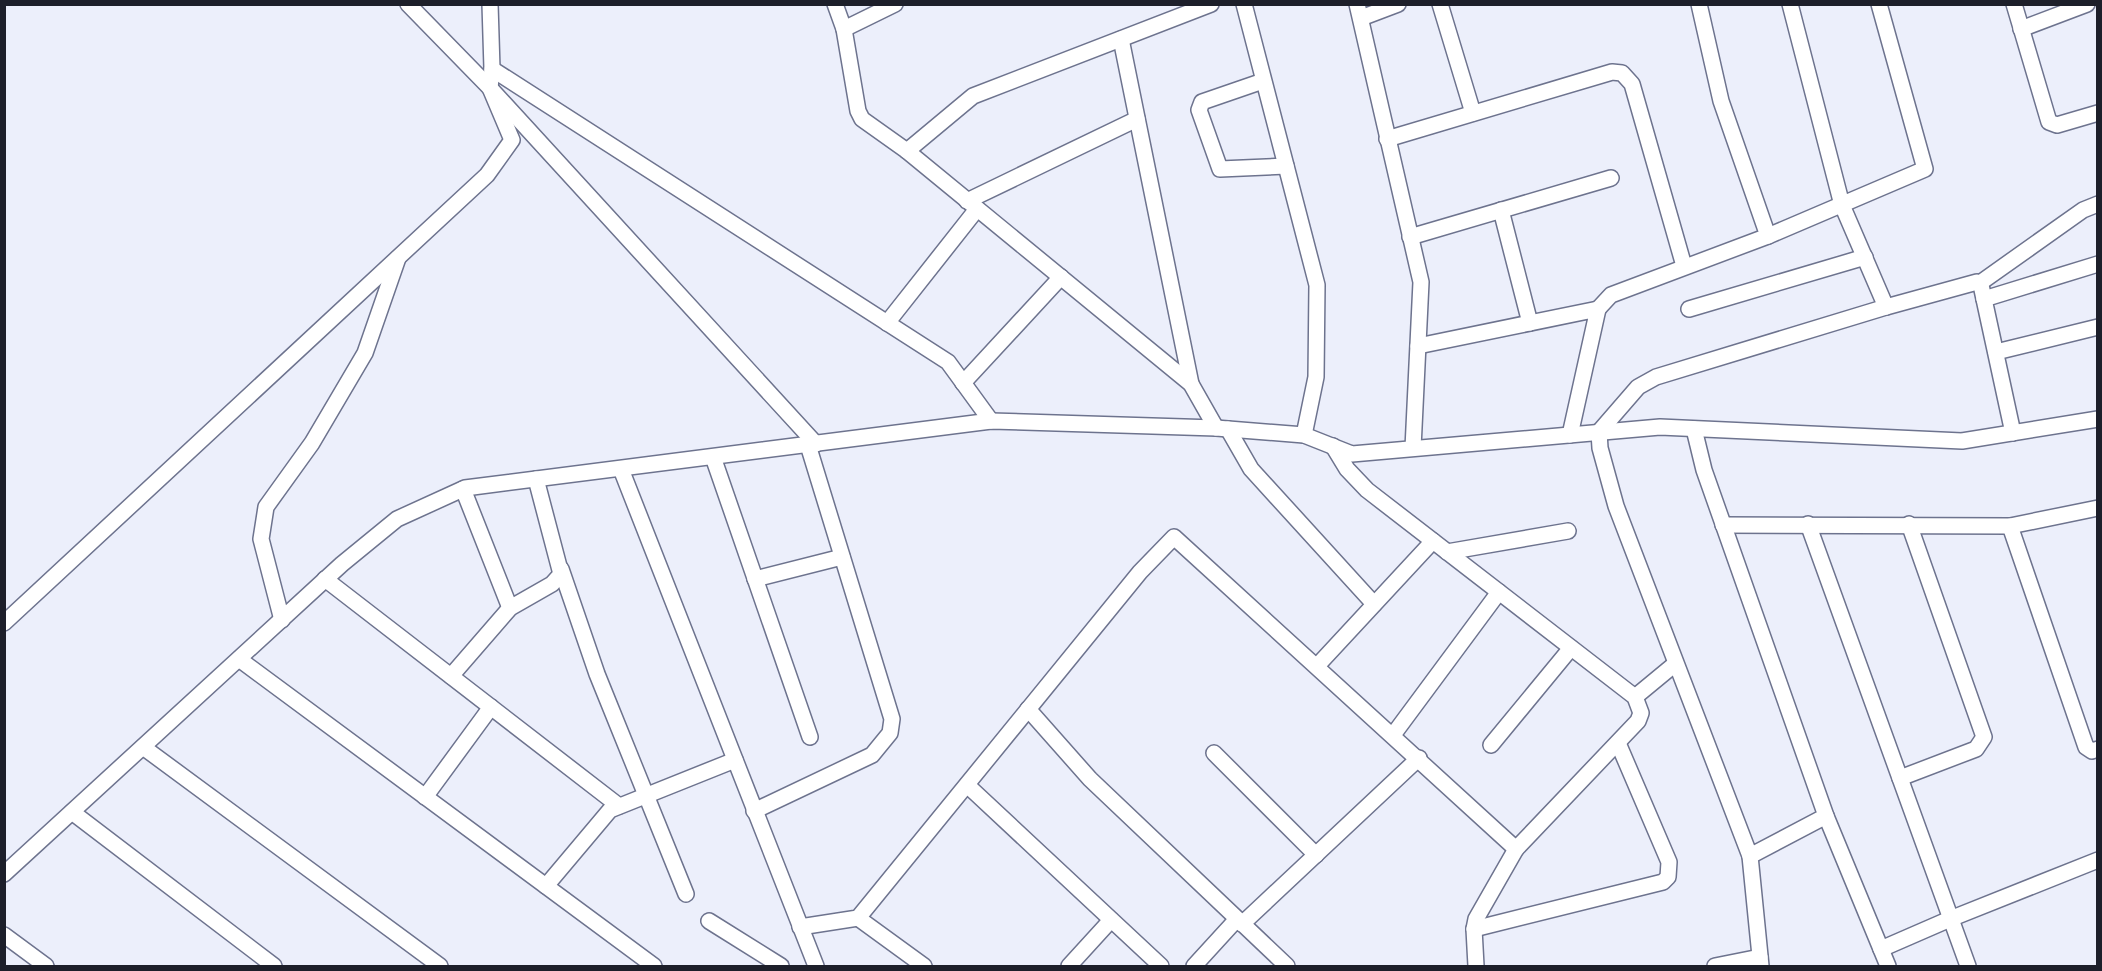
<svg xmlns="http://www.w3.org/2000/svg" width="2102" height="971" font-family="Roboto,sans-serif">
<rect width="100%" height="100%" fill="#eceffb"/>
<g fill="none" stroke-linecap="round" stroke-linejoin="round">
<!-- minor casing -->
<g stroke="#6d738e" stroke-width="18">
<g id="minor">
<path d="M 408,4 L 490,88 L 816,444"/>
<path d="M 835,4 L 844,29 L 858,111 L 862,119 L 907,151"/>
<path d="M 1211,4 L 973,96 L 907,151 L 1191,384 L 1216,428"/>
<path d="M 1244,4 L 1317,285 L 1316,377 L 1304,435"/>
<path d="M 1357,4 L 1421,282 L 1413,448"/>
<path d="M 1440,4 L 1473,113"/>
<path d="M 1790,4 L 1842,205 L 1886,307"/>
<path d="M 2014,4 L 2049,122 L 2057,125 L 2098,113"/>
<path d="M 1361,18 L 1398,4"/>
<path d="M 844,29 L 895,4"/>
<path d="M 2021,29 L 2087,4"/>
<path d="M 1121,39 L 1191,384"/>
<path d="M 492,69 L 948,362 L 991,421"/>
<path d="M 1263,81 L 1202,102 L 1199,110 L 1220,169 L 1286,166"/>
<path d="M 1387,139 L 1612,72 L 1622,73 L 1632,84 L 1684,266"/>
<path d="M 967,201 L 1137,119"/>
<path d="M 1501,210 L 1530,323"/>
<path d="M 1768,236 L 1925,169 L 1879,4"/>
<path d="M 1410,237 L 1611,178"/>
<path d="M 1980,283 L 2083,210 L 2098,204"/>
<path d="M 1598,309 L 1611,295 L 1768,236 L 1721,101 L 1699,4"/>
<path d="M 1689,309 L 1865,257"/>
<path d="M 887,323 L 977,209"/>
<path d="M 1418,346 L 1598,309 L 1570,435"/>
<path d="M 1996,352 L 2098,327"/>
<path d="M 963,383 L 1061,277"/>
<path d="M 1228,429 L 1251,469 L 1374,604"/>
<path d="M 1694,429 L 1704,470 L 1826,816 L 1750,856 L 1616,506 L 1600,448 L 1599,432 L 1638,387 L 1656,377 L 1886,307 L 1977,282 L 1981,285 L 1984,299"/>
<path d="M 2013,433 L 1984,299 L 2098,264"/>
<path d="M 713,457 L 810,737"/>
<path d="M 621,469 L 816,966"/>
<path d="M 463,489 L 510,608"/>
<path d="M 1808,524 L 1968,966"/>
<path d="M 1723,525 L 2010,526 L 2098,508"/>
<path d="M 2010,526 L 2086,747 L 2092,751 L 2098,749"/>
<path d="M 1447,552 L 1568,531"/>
<path d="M 561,569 L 597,674 L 686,894"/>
<path d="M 325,579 L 619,806"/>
<path d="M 755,579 L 842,557"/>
<path d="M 282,620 L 261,539 L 266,507 L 312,443 L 365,353 L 398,258"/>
<path d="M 4,623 L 487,175 L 512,140 L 490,88 L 492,69 L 490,4"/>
<path d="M 239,659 L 654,966"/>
<path d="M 1317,666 L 1433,541"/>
<path d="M 451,676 L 510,608 L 552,584 L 561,574 L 536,479"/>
<path d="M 1635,697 L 1675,664"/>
<path d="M 1028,709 L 1090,779 L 1287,966"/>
<path d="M 1393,735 L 1499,592"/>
<path d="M 1491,745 L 1571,648"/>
<path d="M 143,747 L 440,966"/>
<path d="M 1214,753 L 1316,855"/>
<path d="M 1900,778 L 1976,749 L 1984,737 L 1909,524"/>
<path d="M 967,785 L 1161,966"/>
<path d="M 425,797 L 491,707"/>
<path d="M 754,811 L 872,755 L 890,733 L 892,719 L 808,445"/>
<path d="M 72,812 L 274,966"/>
<path d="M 1826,816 L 1888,966"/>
<path d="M 1750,856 L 1761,966"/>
<path d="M 4,874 L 342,564 L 397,519 L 465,488 L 991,421 L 1216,428 L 1304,435 L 1352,454 L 1660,427 L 1962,441 L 2098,419"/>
<path d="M 546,886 L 610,810 L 735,760"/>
<path d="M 858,918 L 924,966"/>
<path d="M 709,921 L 781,966"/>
<path d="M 1242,924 L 1419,758"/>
<path d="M 800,927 L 858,918 L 1140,572 L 1174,537 L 1516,849 L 1638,721 L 1641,713 L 1635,697 L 1367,490 L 1347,469 L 1333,446"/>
<path d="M 1474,929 L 1663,882 L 1668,877 L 1669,862 L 1618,743"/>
<path d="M 4,935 L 46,966"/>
<path d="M 1881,949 L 1950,919 L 2098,860"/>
<path d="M 1069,966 L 1111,920"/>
<path d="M 1194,966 L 1237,919"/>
<path d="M 1476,966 L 1474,929 L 1476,919 L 1516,849"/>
<path d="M 1715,966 L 1760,957"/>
</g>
</g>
<!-- minor -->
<use href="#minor" stroke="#fff" stroke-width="15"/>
</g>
<!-- border -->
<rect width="2102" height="971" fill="none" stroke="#1d1f2a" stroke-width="12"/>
</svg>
